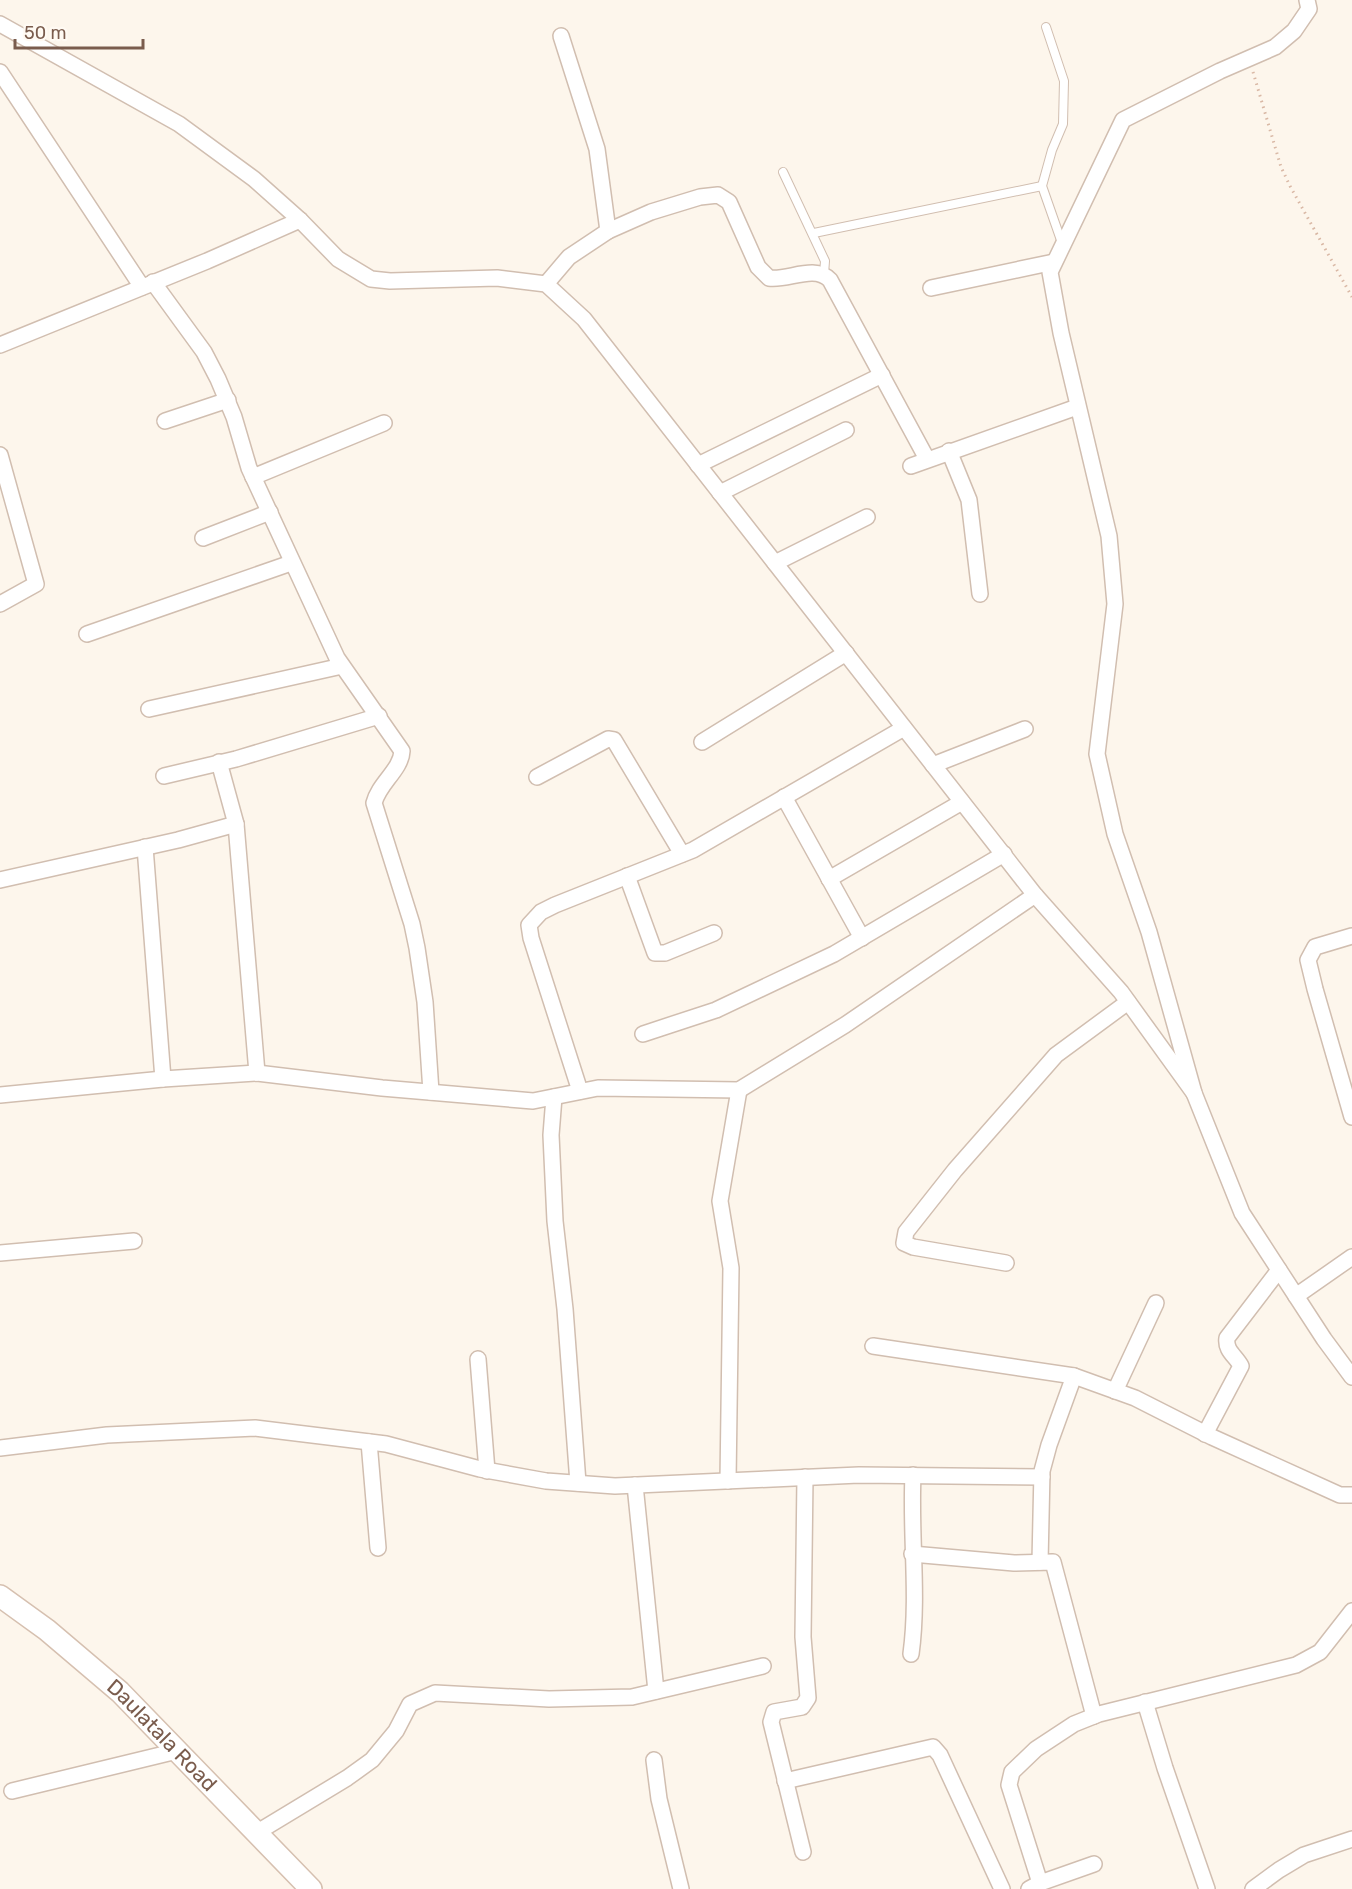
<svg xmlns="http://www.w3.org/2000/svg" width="1352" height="1889" font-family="Rubik,sans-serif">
<rect width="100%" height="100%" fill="#fdf6ec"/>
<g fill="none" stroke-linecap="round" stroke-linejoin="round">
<!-- lane casing -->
<g stroke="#d1beb0" stroke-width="10">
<g id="lane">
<path d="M 1046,27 L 1064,81 L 1063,124 L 1052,150 L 1042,186 L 1062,243"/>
<path d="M 783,172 L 825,261 L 824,274"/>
<path d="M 814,233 L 1042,186"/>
</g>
</g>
<!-- street casing -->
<g stroke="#d1beb0" stroke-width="18">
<g id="street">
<path d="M 1307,0 L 1309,9 L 1294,31 L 1275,47 L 1220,71 L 1123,120 L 1050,272 L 1061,333 L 1109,536 L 1115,604 L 1097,754 L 1115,834 L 1149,932 L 1194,1093 L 1242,1213 L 1324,1339 L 1352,1377"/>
<path d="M 0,24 L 179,124 L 254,179 L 300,220 L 338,259 L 371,279 L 390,281 L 497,278 L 546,284 L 584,319 L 1035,895 L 1121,992 L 1194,1093"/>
<path d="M 561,36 L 597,149 L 608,231"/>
<path d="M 0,72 L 142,287"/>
<path d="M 153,282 L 204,352 L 218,379 L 234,417 L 249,468 L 337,658 L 402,751 C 401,770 379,783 374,803 L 412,924 L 417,948 L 425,1002 L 431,1092"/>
<path d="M 546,284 L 569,257 L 608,231 L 651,212 L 700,197 L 718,195 L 729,202 L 758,267 L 769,278 C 788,281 814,264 830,280 L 927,459"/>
<path d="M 931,288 L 1054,262"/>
<path d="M 0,345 L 207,261 L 300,220"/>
<path d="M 165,421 L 228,400"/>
<path d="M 949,451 L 969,500 L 980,594"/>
<path d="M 0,455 L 36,584 L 0,604"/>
<path d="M 698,465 L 882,375"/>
<path d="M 911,466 L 1077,407"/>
<path d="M 253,477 L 384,423"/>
<path d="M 720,493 L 846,430"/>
<path d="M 203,538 L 270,512"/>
<path d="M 775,563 L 867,517"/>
<path d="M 87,634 L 291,563"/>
<path d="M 149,709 L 342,666"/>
<path d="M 702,742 L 846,653"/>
<path d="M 219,762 L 236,824 L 257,1073"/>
<path d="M 933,765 L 1025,729"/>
<path d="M 164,776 L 236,759 L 379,716"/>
<path d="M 537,777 L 608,739 L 614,740 L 682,854"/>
<path d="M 784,797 L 862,938"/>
<path d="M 145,847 L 163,1079"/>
<path d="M 627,876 L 655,953 L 665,953 L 714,933"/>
<path d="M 829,879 L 962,802"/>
<path d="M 0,880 L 178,840 L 236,824"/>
<path d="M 1352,936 L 1315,947 L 1308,960 L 1315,989 L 1352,1117"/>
<path d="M 643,1034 L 716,1010 L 834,954 L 1004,854"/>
<path d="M 580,1091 L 531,938 L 529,925 L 541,912 L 555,905 L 693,850 L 904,728"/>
<path d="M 0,1095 L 163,1079 L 257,1073 L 382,1088 L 533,1101 L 598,1088 L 739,1090 L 845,1025 L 1035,895"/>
<path d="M 554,1097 L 551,1135 L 555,1221 L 565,1309 L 578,1483"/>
<path d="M 0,1253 L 134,1241"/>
<path d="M 1006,1263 L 913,1247 L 904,1243 L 906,1232 L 955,1170 L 1056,1055 L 1128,1002"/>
<path d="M 1296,1296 L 1352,1257"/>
<path d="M 873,1346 L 1074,1376 L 1135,1398 L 1212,1437 L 1340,1495 L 1352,1495"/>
<path d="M 478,1359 L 487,1471"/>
<path d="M 1115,1391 L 1156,1303"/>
<path d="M 1205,1434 L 1241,1366 C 1236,1356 1225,1351 1227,1338 L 1279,1270"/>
<path d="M 369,1442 L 378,1548"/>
<path d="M 0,1448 L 107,1435 L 255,1428 L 386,1444 L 480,1469 L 546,1481 L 615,1486 L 859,1475 L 1042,1477"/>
<path d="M 728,1481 L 731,1268 L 720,1201 L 739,1090"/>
<path d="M 635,1485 L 656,1691"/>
<path d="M 912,1554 L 1014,1563 L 1053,1562 L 1094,1716"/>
<path d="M 1040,1562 L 1042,1471 L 1049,1445 L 1074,1376"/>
<path d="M 911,1654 C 919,1595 910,1535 913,1475"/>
<path d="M 1145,1702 L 1165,1768 L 1207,1889"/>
<path d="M 654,1760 L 659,1799 L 681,1889"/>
<path d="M 785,1781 L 933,1747 L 940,1755 L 1002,1889"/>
<path d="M 12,1791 L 177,1751"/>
<path d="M 256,1833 L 347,1778 L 372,1760 L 396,1731 L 410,1704 L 435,1693 L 549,1699 L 632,1697 L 763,1666"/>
<path d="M 803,1852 L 771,1722 L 774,1712 L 802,1707 L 808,1698 L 803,1637 L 805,1477"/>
<path d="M 1040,1883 L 1009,1785 L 1012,1772 L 1036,1749 L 1074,1724 L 1099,1714 L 1296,1665 L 1320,1652 L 1352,1611"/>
<path d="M 1029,1889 L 1040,1883 L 1094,1864"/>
<path d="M 1253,1889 L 1279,1870 L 1304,1855 L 1352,1839"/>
</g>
</g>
<!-- secondary casing -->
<g stroke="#d6c0b0" stroke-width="24">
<g id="secondary">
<path id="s1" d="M 0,1596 L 47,1630 L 120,1692 L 311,1889"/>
</g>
</g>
<!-- path -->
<path stroke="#d9b8a5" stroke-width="3" stroke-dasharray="1.5 4.5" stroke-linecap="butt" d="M 1253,72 L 1281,167 L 1290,186 L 1352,297"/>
<!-- lane -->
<use href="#lane" stroke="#fff" stroke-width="8"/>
<!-- street -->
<use href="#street" stroke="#fff" stroke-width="15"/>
<!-- secondary -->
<use href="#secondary" stroke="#fff" stroke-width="21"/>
</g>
<g text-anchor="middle" stroke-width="6" stroke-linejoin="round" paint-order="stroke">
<!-- street labels -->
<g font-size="21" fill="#7a5c4d" stroke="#fffaf3">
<text dy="7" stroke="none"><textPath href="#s1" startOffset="214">Daulatala Road</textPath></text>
</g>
</g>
<!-- scale -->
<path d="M15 39v9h128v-9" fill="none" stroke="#7a5c4d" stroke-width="3"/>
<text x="24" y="39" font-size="18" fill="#7a5c4d" stroke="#fffaf3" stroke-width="4.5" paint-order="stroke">50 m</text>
</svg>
